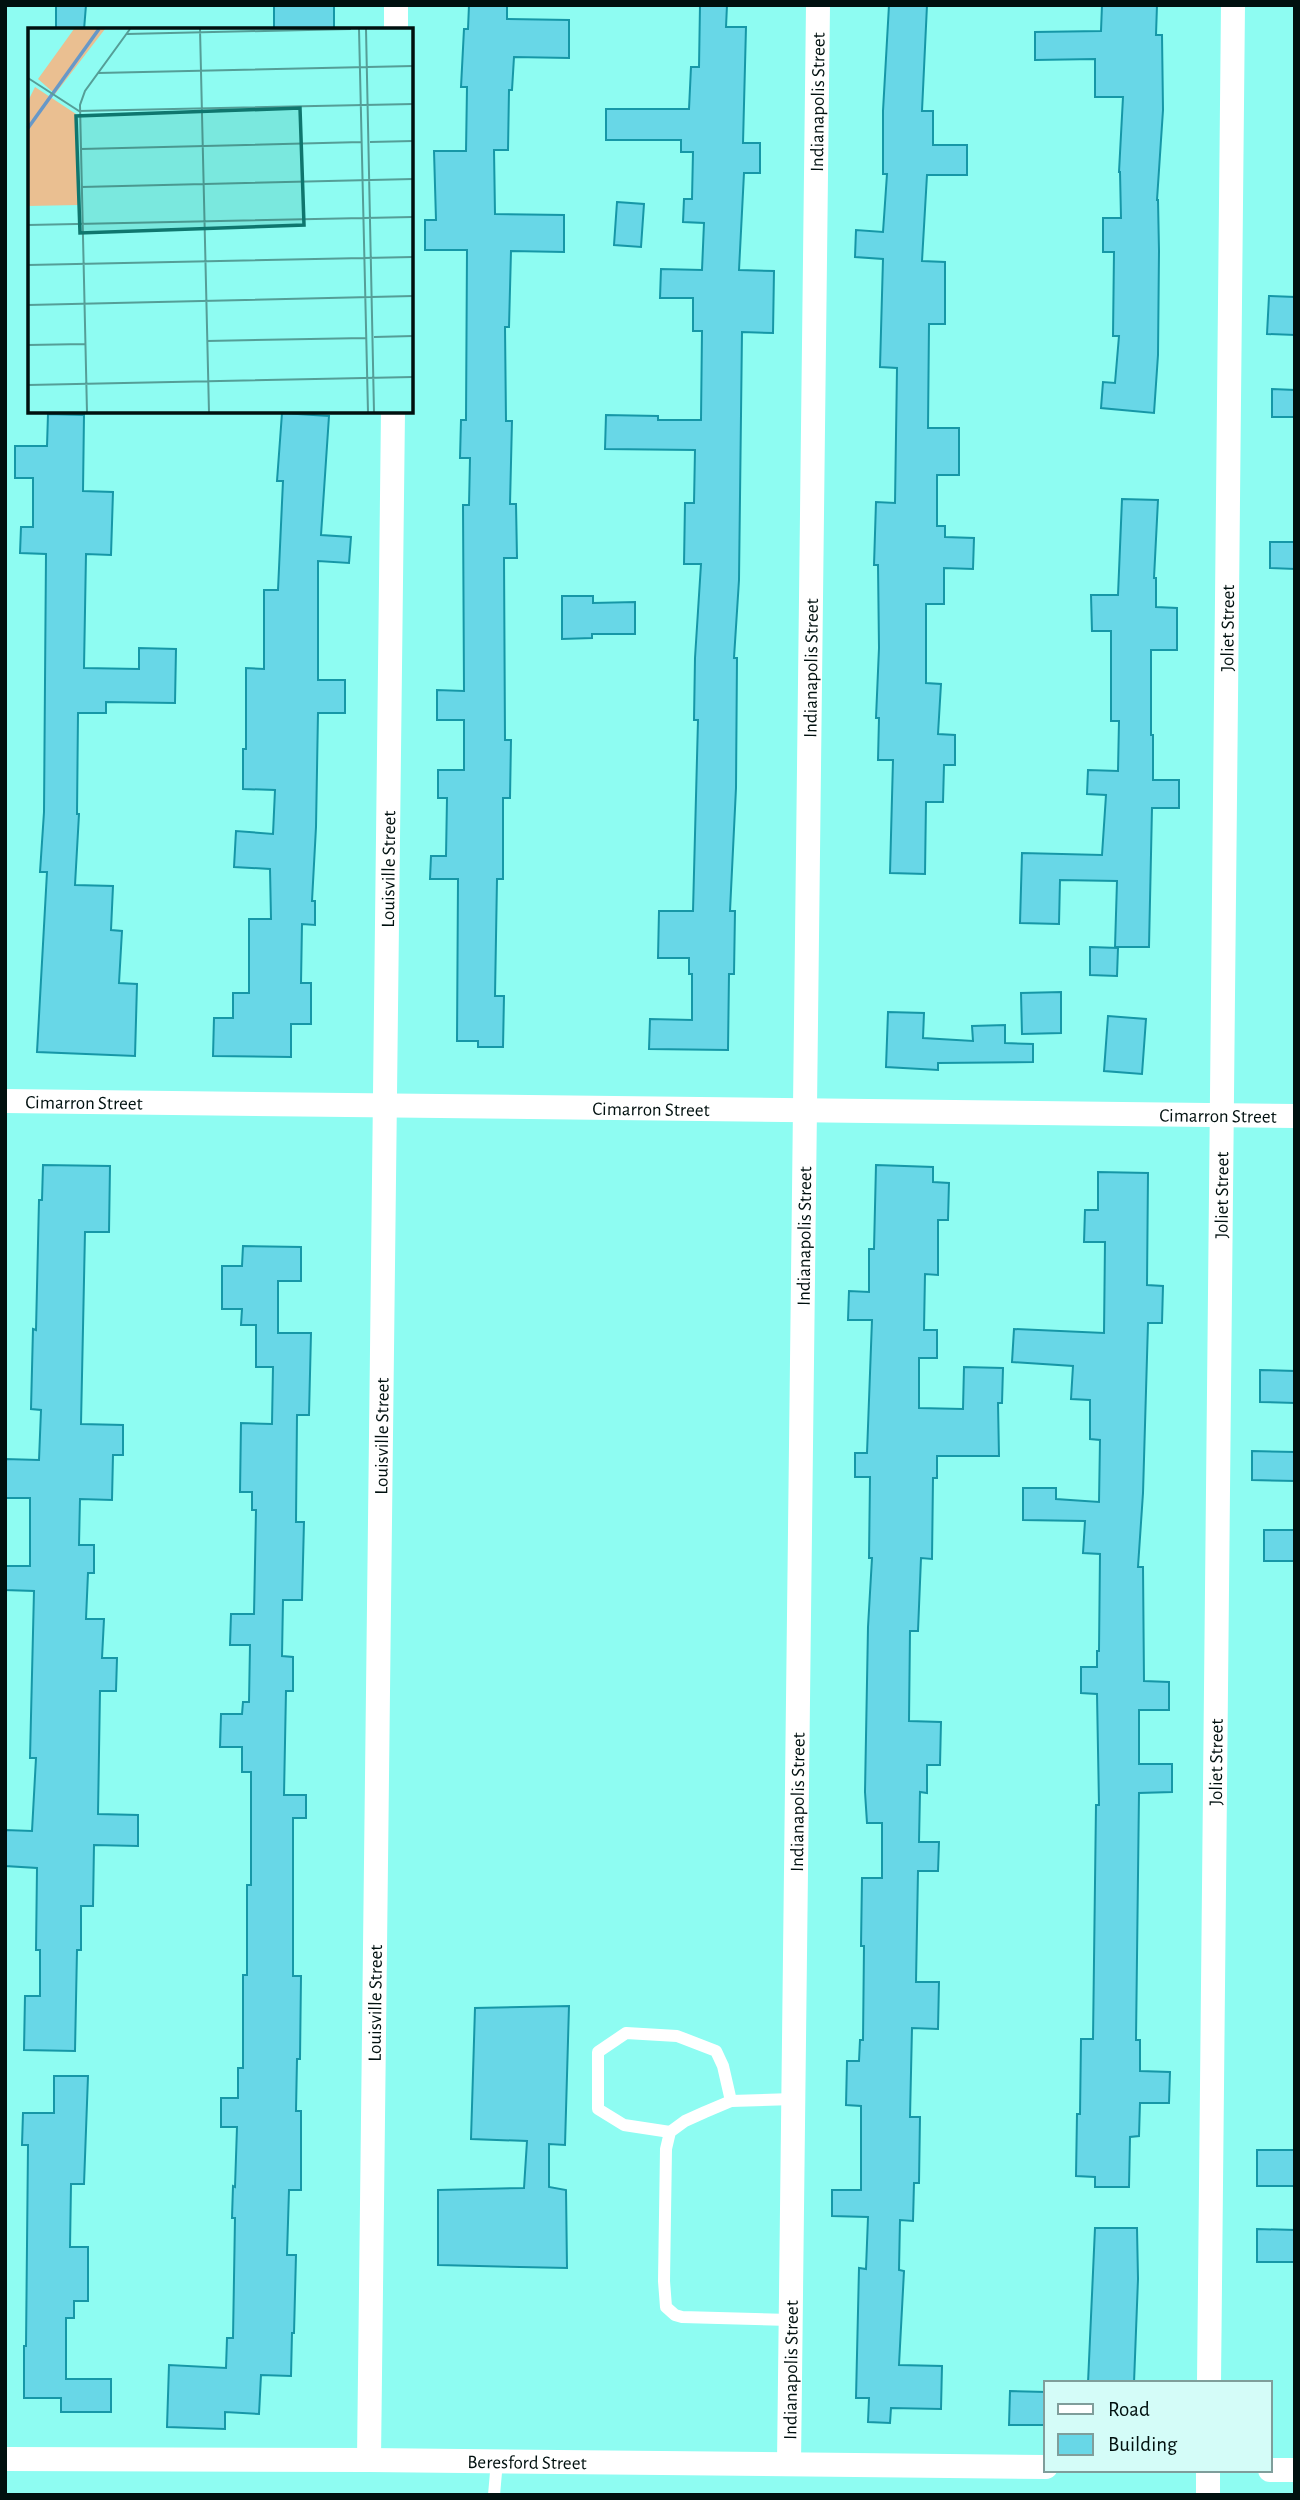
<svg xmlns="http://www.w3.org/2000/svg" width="1300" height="2500" font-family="'Alegreya Sans',sans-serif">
<rect width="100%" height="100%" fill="#8efcf2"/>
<!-- building -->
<g fill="#68d7e7" stroke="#1697a7" stroke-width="2">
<path d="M 56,5 L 86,5 L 84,30 L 56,30 Z"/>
<rect x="274" y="5" width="60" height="25"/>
<path d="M 469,5 L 507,5 L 507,19 L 569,20 L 569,58 L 514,57 L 512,90 L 509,90 L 508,150 L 494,150 L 495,214 L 564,215 L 564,252 L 511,251 L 509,327 L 505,327 L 506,421 L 512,421 L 510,504 L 516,504 L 517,558 L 504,558 L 505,740 L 511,740 L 510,798 L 503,798 L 503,879 L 497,879 L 495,996 L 504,996 L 503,1047 L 478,1047 L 478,1041 L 457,1041 L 458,879 L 430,879 L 431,856 L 446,856 L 447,798 L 438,798 L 438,770 L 464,770 L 464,720 L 437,720 L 437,690 L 464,691 L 463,505 L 469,505 L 470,458 L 460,458 L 461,420 L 466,420 L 467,250 L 425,250 L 425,220 L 436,220 L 434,151 L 466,151 L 467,87 L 461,87 L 464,29 L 468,29 Z"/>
<path d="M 700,5 L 727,5 L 726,27 L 746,27 L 743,143 L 760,143 L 760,173 L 744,173 L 739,270 L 774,271 L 773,333 L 742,332 L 739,580 L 734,658 L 737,658 L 736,788 L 730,911 L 735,911 L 734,974 L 729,974 L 728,1050 L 649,1049 L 650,1019 L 692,1020 L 692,974 L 689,974 L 689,958 L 658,958 L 659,911 L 693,911 L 698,720 L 694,720 L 695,658 L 701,564 L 684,564 L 685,503 L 694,503 L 695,450 L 605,449 L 606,415 L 658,416 L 658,420 L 701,420 L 702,331 L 693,331 L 693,298 L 660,298 L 661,269 L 702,270 L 704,223 L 683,222 L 684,199 L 692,199 L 693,152 L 681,152 L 681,140 L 606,140 L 606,109 L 689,109 L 691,67 L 699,67 Z"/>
<path d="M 889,5 L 927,5 L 922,111 L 933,111 L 933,145 L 967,145 L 967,175 L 927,175 L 922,261 L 945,262 L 945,324 L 929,324 L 928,428 L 959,428 L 959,475 L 937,475 L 937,526 L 945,526 L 945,537 L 974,538 L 973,569 L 944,568 L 944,604 L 926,604 L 926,683 L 941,684 L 938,734 L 955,735 L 955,765 L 944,765 L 943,802 L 926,802 L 925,874 L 890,873 L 893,760 L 878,760 L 879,718 L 876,718 L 879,648 L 878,565 L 874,565 L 876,502 L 895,503 L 897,368 L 880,367 L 883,259 L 855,257 L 856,230 L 883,232 L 887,174 L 883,174 L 883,111 Z"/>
<path d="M 1102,5 L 1157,5 L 1156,35 L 1162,35 L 1163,110 L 1157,200 L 1158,200 L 1159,251 L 1158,355 L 1154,413 L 1101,408 L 1103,382 L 1115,383 L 1119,336 L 1113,336 L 1114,252 L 1103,252 L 1103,218 L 1121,218 L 1120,172 L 1119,172 L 1123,97 L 1095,97 L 1095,59 L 1035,60 L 1035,32 L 1101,31 Z"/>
<path d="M 617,202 L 644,204 L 641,247 L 614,245 Z"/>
<path d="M 1269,296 L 1295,297 L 1295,335 L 1267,334 Z"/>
<path d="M 1272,389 L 1295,390 L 1295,417 L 1272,417 Z"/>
<path d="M 282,413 L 329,416 L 321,535 L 351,537 L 349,563 L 318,561 L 318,680 L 345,680 L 345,713 L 318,713 L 316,827 L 312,901 L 315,901 L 315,925 L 302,924 L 301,983 L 311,983 L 311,1024 L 291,1024 L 291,1057 L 213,1056 L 214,1018 L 233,1018 L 233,993 L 249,993 L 249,919 L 271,919 L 270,869 L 234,867 L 236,831 L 273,834 L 275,790 L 243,789 L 243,749 L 246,749 L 246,668 L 264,669 L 264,590 L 278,590 L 283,481 L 277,481 Z"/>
<path d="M 48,414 L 84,415 L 83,491 L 113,492 L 111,555 L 86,554 L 84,668 L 139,669 L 139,648 L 176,649 L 175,703 L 106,702 L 106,713 L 78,713 L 77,814 L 79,814 L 75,885 L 113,886 L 111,930 L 122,931 L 119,983 L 137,984 L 135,1056 L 37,1052 L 47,872 L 40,872 L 44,812 L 46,554 L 20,553 L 21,527 L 33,527 L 33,478 L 15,478 L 15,446 L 47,446 Z"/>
<path d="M 1122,499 L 1158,500 L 1154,578 L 1156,578 L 1156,607 L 1177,608 L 1177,650 L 1151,650 L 1151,735 L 1153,735 L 1153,780 L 1179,780 L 1179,808 L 1152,808 L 1149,947 L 1115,947 L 1117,881 L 1060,880 L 1059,924 L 1020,923 L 1022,853 L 1102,855 L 1106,795 L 1087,794 L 1088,770 L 1118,771 L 1119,721 L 1111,721 L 1111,631 L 1092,631 L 1091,595 L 1118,595 Z"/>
<path d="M 1270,542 L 1295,542 L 1295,569 L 1270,568 Z"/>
<path d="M 562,596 L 593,596 L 593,603 L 635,602 L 635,634 L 592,634 L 592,638 L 562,639 Z"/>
<path d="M 1090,947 L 1118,948 L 1117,976 L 1090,975 Z"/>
<path d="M 1061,992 L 1061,1033 L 1022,1034 L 1021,993 Z"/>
<path d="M 888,1012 L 924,1013 L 923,1038 L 973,1041 L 972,1026 L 1005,1025 L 1005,1043 L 1033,1044 L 1033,1062 L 938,1063 L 938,1070 L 886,1067 Z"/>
<path d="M 1108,1016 L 1146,1019 L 1142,1074 L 1104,1071 Z"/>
<path d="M 43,1165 L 110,1166 L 109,1232 L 85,1232 L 81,1424 L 123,1425 L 123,1455 L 113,1455 L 112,1500 L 80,1499 L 79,1545 L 94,1545 L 94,1573 L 88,1573 L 86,1619 L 104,1619 L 102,1658 L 117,1658 L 116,1691 L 100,1691 L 98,1814 L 138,1815 L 138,1846 L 94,1845 L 93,1906 L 81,1906 L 81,1950 L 77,1950 L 75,2051 L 24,2050 L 25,1996 L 40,1996 L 40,1950 L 36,1950 L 37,1868 L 5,1866 L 5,1830 L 32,1831 L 36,1758 L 30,1758 L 34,1591 L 5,1590 L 5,1566 L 30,1566 L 30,1498 L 5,1498 L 5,1459 L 39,1460 L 41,1410 L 31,1409 L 33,1329 L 36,1330 L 39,1200 L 42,1200 Z"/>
<path d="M 876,1165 L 933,1167 L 933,1182 L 949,1183 L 948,1220 L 938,1220 L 938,1275 L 925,1274 L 924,1330 L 937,1330 L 937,1358 L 919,1358 L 919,1408 L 963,1409 L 964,1367 L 1003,1368 L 1002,1403 L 998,1403 L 999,1456 L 937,1456 L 937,1478 L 933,1478 L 932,1559 L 921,1558 L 918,1631 L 910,1631 L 909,1721 L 941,1722 L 940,1765 L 927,1765 L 927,1793 L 920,1792 L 919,1842 L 939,1842 L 938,1871 L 918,1871 L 916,1982 L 939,1982 L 938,2029 L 912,2028 L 910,2117 L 920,2117 L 919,2183 L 914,2183 L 913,2221 L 900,2220 L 899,2270 L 904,2271 L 899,2365 L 942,2366 L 941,2409 L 891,2408 L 890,2423 L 868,2422 L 869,2398 L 856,2398 L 859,2268 L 866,2269 L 868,2217 L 832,2216 L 832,2190 L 861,2190 L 861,2106 L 846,2105 L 847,2061 L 859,2061 L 860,2040 L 863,2040 L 864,1946 L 861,1946 L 862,1878 L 882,1878 L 882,1823 L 867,1823 L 865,1792 L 868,1627 L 872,1558 L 869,1558 L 870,1477 L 855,1477 L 855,1453 L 867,1453 L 872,1320 L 848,1320 L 849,1291 L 869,1292 L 869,1249 L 874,1249 Z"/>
<path d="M 1098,1172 L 1148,1173 L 1147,1285 L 1163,1286 L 1162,1323 L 1148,1323 L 1143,1493 L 1138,1567 L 1143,1567 L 1144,1681 L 1169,1682 L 1169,1710 L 1139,1710 L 1139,1764 L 1172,1764 L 1172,1792 L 1139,1793 L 1136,2040 L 1140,2040 L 1140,2071 L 1170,2072 L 1169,2103 L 1140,2103 L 1139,2136 L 1130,2137 L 1129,2187 L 1095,2187 L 1095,2177 L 1076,2176 L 1077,2114 L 1080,2114 L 1081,2039 L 1093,2039 L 1096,1805 L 1099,1805 L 1097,1694 L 1081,1693 L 1081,1667 L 1097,1667 L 1097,1651 L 1099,1651 L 1100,1554 L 1083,1553 L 1085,1521 L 1023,1520 L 1023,1488 L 1056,1488 L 1056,1499 L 1099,1502 L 1100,1440 L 1090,1439 L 1090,1400 L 1071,1399 L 1073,1366 L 1012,1362 L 1014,1329 L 1104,1333 L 1105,1242 L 1084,1242 L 1085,1210 L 1098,1210 Z"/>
<path d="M 243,1246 L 301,1247 L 301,1281 L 278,1281 L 278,1333 L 311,1333 L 309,1415 L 297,1415 L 296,1522 L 304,1522 L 302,1600 L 283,1600 L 282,1656 L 293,1657 L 293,1691 L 286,1691 L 284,1795 L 306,1795 L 306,1818 L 293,1818 L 293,1976 L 301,1976 L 300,2059 L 297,2059 L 296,2111 L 301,2111 L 301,2190 L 289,2190 L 287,2255 L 296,2255 L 294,2333 L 292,2333 L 291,2376 L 261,2375 L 259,2414 L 225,2412 L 225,2429 L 167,2427 L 169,2365 L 226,2368 L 227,2338 L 233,2338 L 235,2218 L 232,2218 L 233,2186 L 235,2187 L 237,2127 L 221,2127 L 221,2098 L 238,2098 L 238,2068 L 243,2068 L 243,1975 L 247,1975 L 247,1885 L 251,1885 L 251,1772 L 242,1772 L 242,1747 L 220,1747 L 221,1714 L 242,1714 L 243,1702 L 249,1702 L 250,1645 L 230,1645 L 231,1614 L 254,1614 L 256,1510 L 252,1510 L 252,1492 L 240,1492 L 241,1423 L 272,1424 L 273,1367 L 256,1367 L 256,1325 L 241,1325 L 242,1309 L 222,1309 L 222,1266 L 242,1266 Z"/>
<path d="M 1260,1370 L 1295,1371 L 1295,1403 L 1260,1402 Z"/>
<path d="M 1252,1451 L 1295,1452 L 1295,1481 L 1252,1480 Z"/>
<rect x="1264" y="1530" width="31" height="31"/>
<path d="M 569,2006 L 565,2145 L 549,2144 L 549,2187 L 566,2190 L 567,2268 L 438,2265 L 438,2190 L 524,2188 L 527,2141 L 471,2139 L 475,2008 Z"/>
<path d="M 54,2076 L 88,2076 L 84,2184 L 71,2184 L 70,2247 L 88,2247 L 88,2301 L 74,2301 L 74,2318 L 66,2318 L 66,2379 L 111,2379 L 111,2412 L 61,2412 L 61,2398 L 24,2398 L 24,2346 L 26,2346 L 28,2145 L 22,2145 L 23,2113 L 54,2113 Z"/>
<rect x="1257" y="2150" width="38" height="36"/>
<path d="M 1095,2228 L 1137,2228 L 1138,2279 L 1134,2383 L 1088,2383 Z"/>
<path d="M 1257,2229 L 1295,2230 L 1295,2262 L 1257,2262 Z"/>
<path d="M 1010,2391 L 1046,2392 L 1046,2425 L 1009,2425 Z"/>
</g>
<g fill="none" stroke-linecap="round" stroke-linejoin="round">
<!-- service -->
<g stroke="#fff" stroke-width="12">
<path d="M 670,2132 L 624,2125 L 598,2109 L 598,2052 L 626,2033 L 677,2036 L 716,2051 L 723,2066 L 731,2101"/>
<path d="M 790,2320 L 682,2317 L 675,2315 L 666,2307 L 664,2281 L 666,2149 L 670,2132 L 685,2121 L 705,2112 L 731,2101 L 793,2099"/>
<path d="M 494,2495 L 497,2461"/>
</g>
<!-- minor -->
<g stroke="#fff" stroke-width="24">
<path d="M 396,30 L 396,5"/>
<path id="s1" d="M 5,1101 L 1295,1116"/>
<path id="s2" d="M 1209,2383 L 1233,5"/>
<path id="s3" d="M 5,2459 L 369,2460 L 1046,2467"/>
<path id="s4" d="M 369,2460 L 393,411"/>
<path id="s5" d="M 789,2464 L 818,5"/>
<path d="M 1270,2470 L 1295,2470"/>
<path d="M 1208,2495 L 1208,2470"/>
</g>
</g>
<g text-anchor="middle" stroke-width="5" stroke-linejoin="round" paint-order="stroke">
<!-- street labels -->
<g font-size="19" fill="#00100f" stroke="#d4fcf8">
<text dy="7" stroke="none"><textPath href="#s5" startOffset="2362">Indianapolis Street</textPath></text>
<text dy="7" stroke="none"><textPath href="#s2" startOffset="1755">Joliet Street</textPath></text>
<text dy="7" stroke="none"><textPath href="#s5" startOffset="1796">Indianapolis Street</textPath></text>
<text dy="7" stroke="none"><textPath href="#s4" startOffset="1591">Louisville Street</textPath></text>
<text dy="7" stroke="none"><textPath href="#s1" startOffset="79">Cimarron Street</textPath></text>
<text dy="7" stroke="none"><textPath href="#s1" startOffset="646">Cimarron Street</textPath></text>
<text dy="7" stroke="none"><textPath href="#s1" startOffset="1213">Cimarron Street</textPath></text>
<text dy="7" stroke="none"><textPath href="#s2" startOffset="1188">Joliet Street</textPath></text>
<text dy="7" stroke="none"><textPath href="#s5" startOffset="1228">Indianapolis Street</textPath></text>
<text dy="7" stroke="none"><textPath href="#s4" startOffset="1024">Louisville Street</textPath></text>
<text dy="7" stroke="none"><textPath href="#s2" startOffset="621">Joliet Street</textPath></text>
<text dy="7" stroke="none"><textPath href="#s5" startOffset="662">Indianapolis Street</textPath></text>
<text dy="7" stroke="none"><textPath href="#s4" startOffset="457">Louisville Street</textPath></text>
<text dy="7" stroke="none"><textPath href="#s5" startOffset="94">Indianapolis Street</textPath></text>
<text dy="7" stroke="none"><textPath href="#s3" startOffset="522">Beresford Street</textPath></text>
</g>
</g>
<!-- overview -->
<g transform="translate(28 28)">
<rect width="385" height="385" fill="#8efcf2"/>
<path d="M 46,1 L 77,1 L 27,66 L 10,51 ZM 7,59 L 48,86 L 51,177 L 0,178 L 0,73 Z" fill="#eabf91"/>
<path fill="none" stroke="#6798c8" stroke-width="3.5" d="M 0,100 L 71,1"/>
<path fill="none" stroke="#559e97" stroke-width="2" d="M 172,1 L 181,384M 331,1 L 340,384M 338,1 L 346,384M 99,6 L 323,1M 70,45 L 385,38M 0,50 L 51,83 L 385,76M 342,114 L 385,113M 53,121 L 334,114M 53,159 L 385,151M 0,197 L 385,189M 0,237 L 385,229M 0,277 L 385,268M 346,309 L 385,308M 179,313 L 338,310M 0,317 L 57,316M 0,357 L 385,349M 59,384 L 52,77 L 57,63 L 102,1"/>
<path fill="#0f766e" fill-opacity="0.15" stroke="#0f766e" stroke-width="3.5" d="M 272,80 L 276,197 L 52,205 L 48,88 Z"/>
<rect width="385" height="385" fill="none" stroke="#00100f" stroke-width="3.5"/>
</g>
<!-- border -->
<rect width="1300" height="2500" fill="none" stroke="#00100f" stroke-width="14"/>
<!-- legend -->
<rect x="1044" y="2381" width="228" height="91" fill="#d4fcf8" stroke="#7f9e9b" stroke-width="2"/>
<rect x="1058" y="2404" width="35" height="10" fill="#ffffff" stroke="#7f9e9b" stroke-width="2"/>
<text x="1108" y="2416" font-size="21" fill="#00100f">Road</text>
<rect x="1058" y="2434" width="35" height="21" fill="#68d7e7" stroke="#7f9e9b" stroke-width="2"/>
<text x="1108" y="2451" font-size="21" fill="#00100f">Building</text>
</svg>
